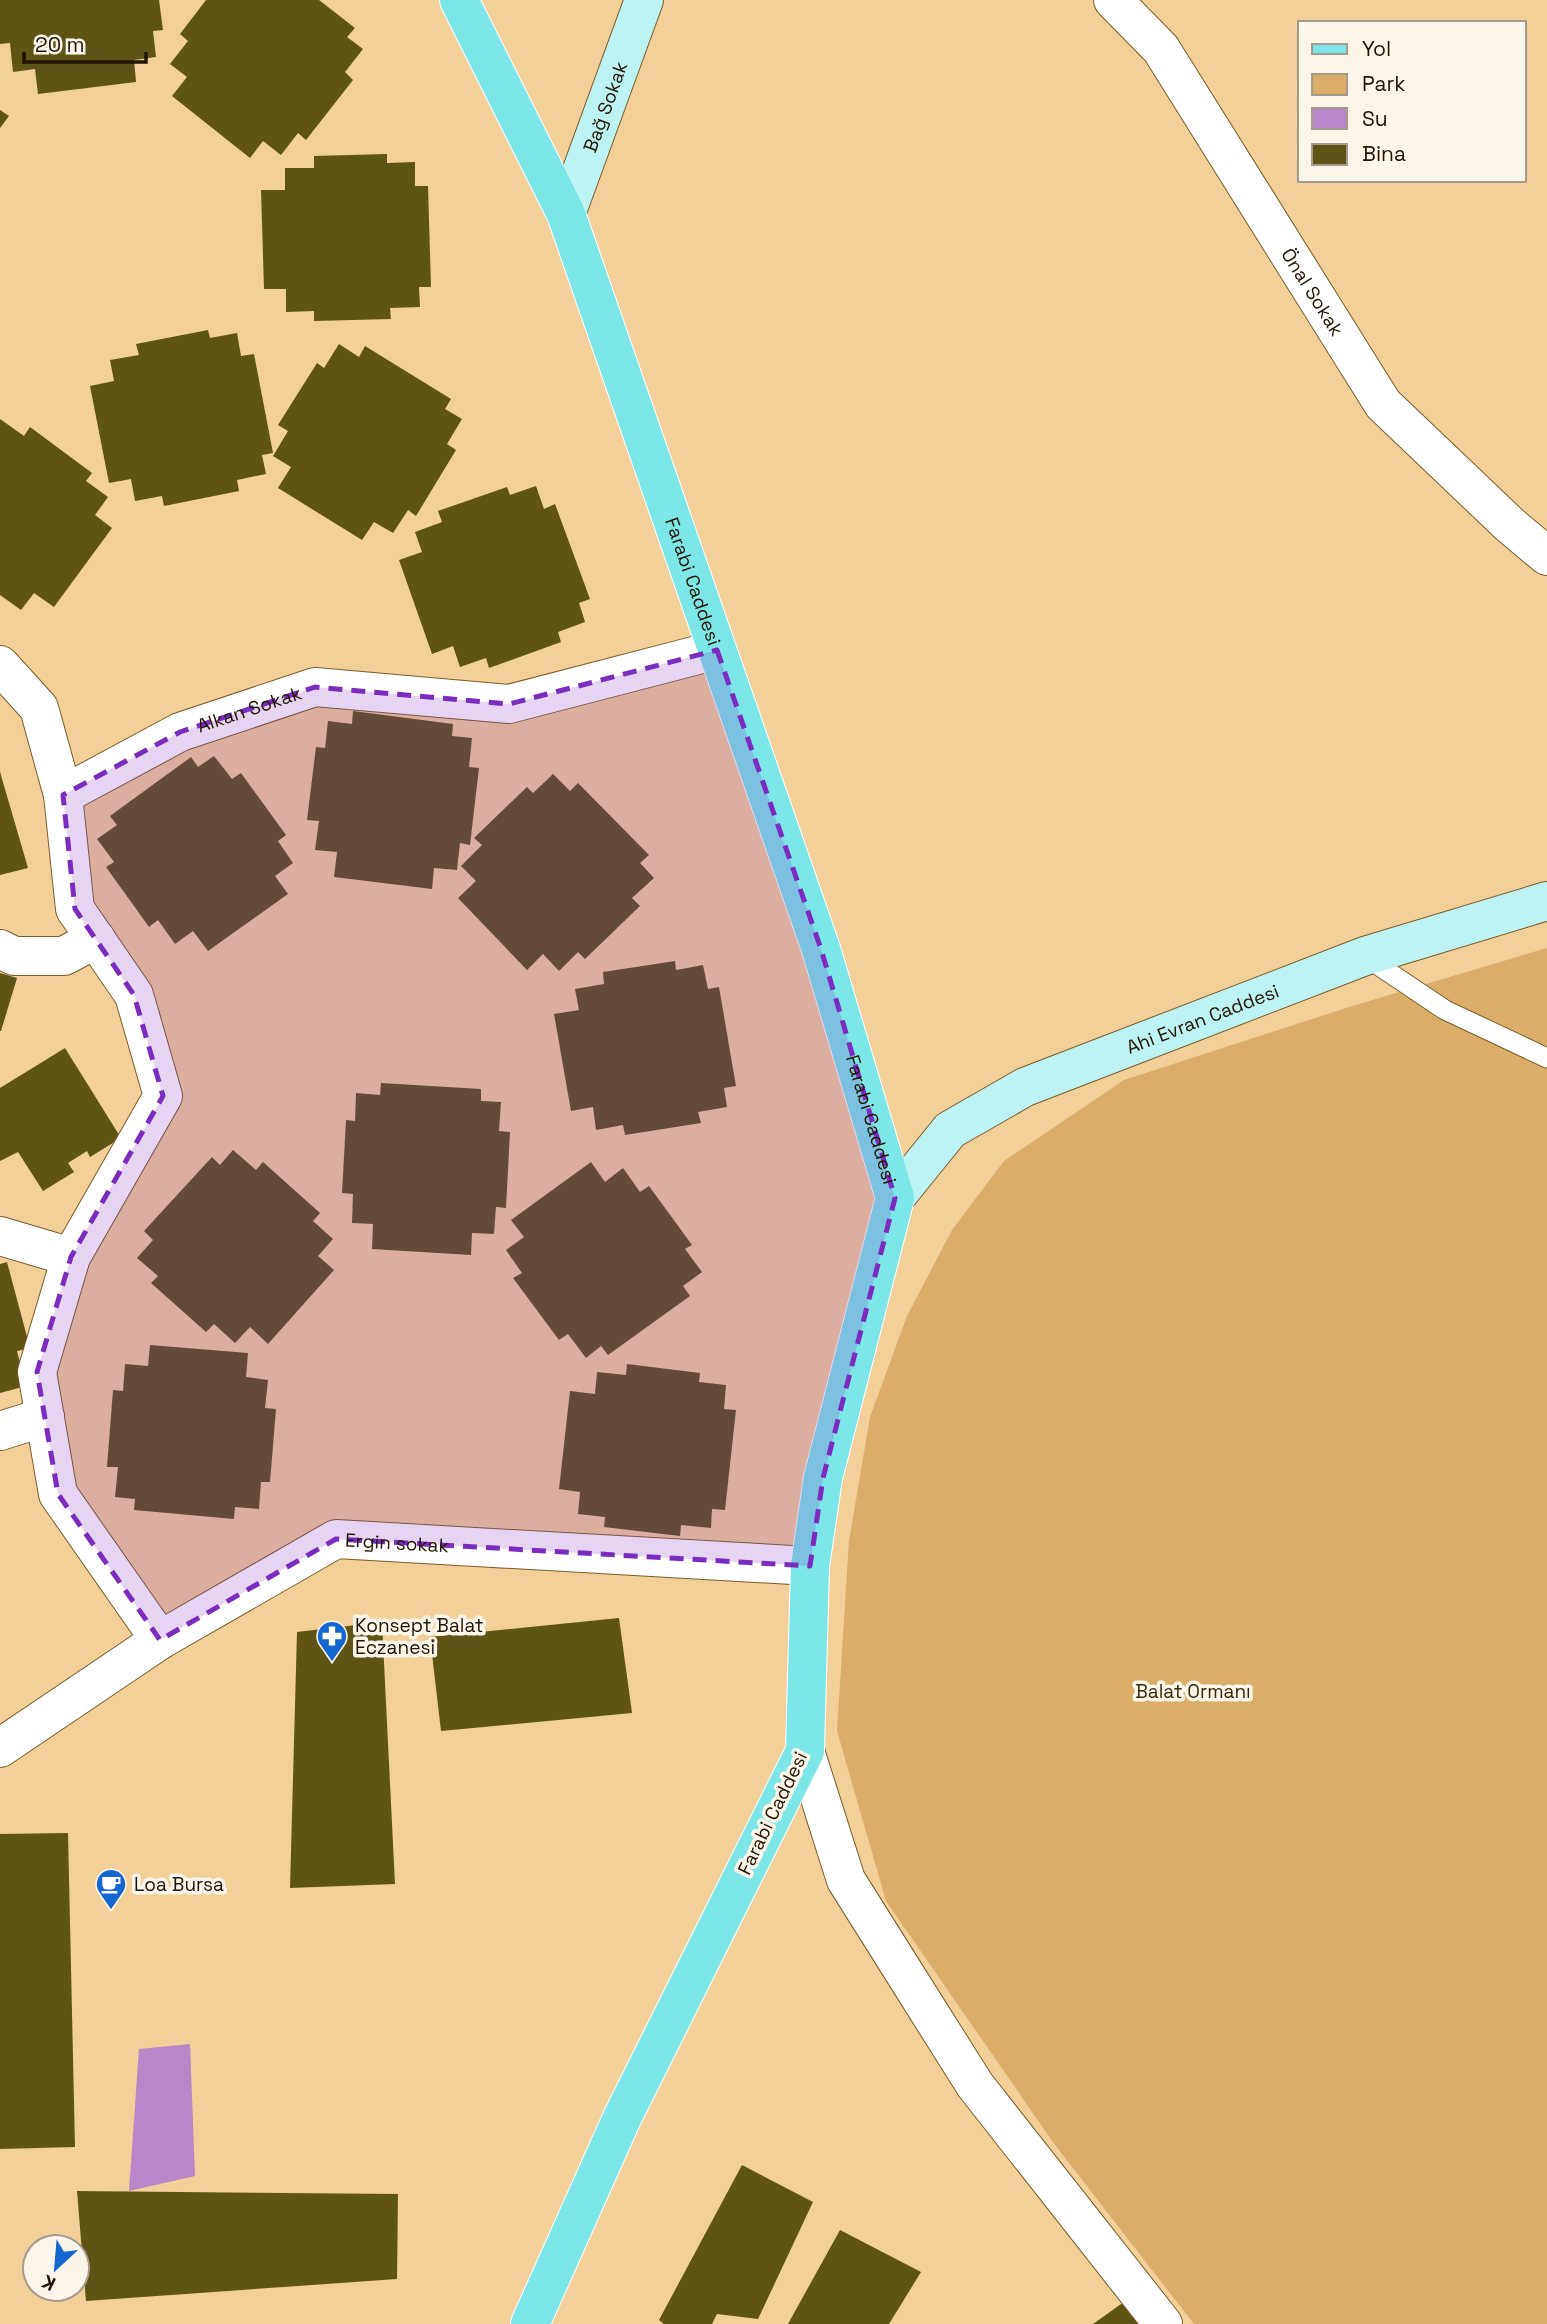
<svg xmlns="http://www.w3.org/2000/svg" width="1547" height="2324" font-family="'Space Grotesk',sans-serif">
<rect width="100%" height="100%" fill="#f3cf99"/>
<!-- green -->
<path fill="#daae69" d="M 1547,948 L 1547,2324 L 1194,2324 L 1055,2145 L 886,1901 L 837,1731 L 849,1541 L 870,1417 L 907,1316 L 952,1230 L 1004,1161 L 1124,1080 L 1349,1007 Z"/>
<!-- water -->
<path fill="#ba86ca" d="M 190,2044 L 195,2176 L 129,2191 L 139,2049 Z"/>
<!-- building -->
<g fill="#5f5316">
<path d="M 0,0 L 159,0 L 163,30 L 153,31 L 156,57 L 134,60 L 136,82 L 38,94 L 35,69 L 13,72 L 10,43 L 0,44 Z"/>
<path d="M 206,0 L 319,0 L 355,28 L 347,37 L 363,49 L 345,72 L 353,80 L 306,140 L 298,133 L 281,155 L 263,141 L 250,158 L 172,96 L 187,77 L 170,64 L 188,41 L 180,34 Z"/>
<path d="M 0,110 L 9,116 L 0,128 Z"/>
<path d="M 387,154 L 387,163 L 415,162 L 415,186 L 428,186 L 431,287 L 419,287 L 420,307 L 390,308 L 391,319 L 314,321 L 314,311 L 286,312 L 286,289 L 264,289 L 261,190 L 285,190 L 285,168 L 314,168 L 314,156 Z"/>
<path d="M 208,330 L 210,338 L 237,333 L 241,356 L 254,354 L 273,453 L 262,455 L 266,474 L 237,480 L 239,491 L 164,506 L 162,496 L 135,501 L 131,479 L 109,483 L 90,386 L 114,381 L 110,360 L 139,355 L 136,344 Z"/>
<path d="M 339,344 L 359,357 L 365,346 L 451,399 L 445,409 L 462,419 L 447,444 L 456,450 L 416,516 L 408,510 L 393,533 L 374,522 L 362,540 L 278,488 L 291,467 L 273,456 L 288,431 L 278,425 L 317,363 L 324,368 Z"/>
<path d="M 0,419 L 24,436 L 30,427 L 92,473 L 86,481 L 108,497 L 95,515 L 112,528 L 54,607 L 34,593 L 21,610 L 0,595 Z"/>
<path d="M 536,486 L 544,509 L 555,504 L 590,599 L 579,603 L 585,622 L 558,632 L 561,642 L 489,668 L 486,658 L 460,667 L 453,646 L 432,654 L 399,560 L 422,552 L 415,532 L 442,522 L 438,511 L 507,487 L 510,495 Z"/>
<path d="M 353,711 L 453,724 L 452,736 L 472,738 L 469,767 L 479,768 L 470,845 L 460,843 L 457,870 L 434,868 L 432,889 L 334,877 L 337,852 L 315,850 L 319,821 L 307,820 L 316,747 L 325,748 L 328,721 L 352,724 Z"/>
<path d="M 214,756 L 232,779 L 241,773 L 286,835 L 278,841 L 293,863 L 275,876 L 288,894 L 208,951 L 193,931 L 175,944 L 158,920 L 149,927 L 106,867 L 114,862 L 97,839 L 117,825 L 110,816 L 191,757 L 198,767 Z"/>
<path d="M 0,772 L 28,868 L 0,875 Z"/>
<path d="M 553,774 L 570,791 L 578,783 L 649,855 L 640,863 L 654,878 L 632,898 L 640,906 L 585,959 L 578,952 L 559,971 L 543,954 L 527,970 L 458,898 L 476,881 L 461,866 L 482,845 L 474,838 L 527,787 L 533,793 Z"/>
<path d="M 675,961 L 676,970 L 703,965 L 708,989 L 719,987 L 736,1086 L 724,1088 L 727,1107 L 698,1112 L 701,1123 L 625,1135 L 623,1125 L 596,1130 L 593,1107 L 571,1111 L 554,1014 L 579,1010 L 575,989 L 604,984 L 603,972 Z"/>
<path d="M 0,973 L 17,978 L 1,1031 L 0,1031 Z"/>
<path d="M 65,1048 L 121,1138 L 90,1157 L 87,1151 L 68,1163 L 74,1172 L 43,1191 L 18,1152 L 0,1161 L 0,1088 Z"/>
<path d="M 381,1083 L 481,1089 L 481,1101 L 501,1102 L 499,1131 L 510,1132 L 506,1208 L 496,1207 L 494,1234 L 472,1233 L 471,1255 L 372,1249 L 373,1224 L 352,1223 L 353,1194 L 342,1193 L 346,1120 L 355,1121 L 356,1093 L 380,1095 Z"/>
<path d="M 233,1150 L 256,1170 L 263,1162 L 320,1213 L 313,1221 L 333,1239 L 318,1256 L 334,1270 L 268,1344 L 250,1327 L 235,1343 L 214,1324 L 206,1332 L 151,1283 L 158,1276 L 137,1258 L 153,1240 L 144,1231 L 212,1157 L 220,1165 Z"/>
<path d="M 591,1162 L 605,1182 L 623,1168 L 640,1192 L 649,1186 L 692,1245 L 685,1249 L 702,1272 L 683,1286 L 690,1296 L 608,1355 L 601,1346 L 586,1358 L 568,1334 L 559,1340 L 513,1278 L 522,1273 L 506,1250 L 524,1237 L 511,1220 Z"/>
<path d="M 7,1262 L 30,1348 L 17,1351 L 26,1386 L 0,1393 L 0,1264 Z"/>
<path d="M 150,1345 L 248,1353 L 246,1377 L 268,1380 L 265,1408 L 276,1409 L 270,1482 L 261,1482 L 259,1509 L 235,1507 L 234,1519 L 134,1510 L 135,1499 L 115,1497 L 118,1467 L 107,1467 L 113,1390 L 123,1391 L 125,1364 L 148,1366 Z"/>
<path d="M 627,1364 L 700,1373 L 699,1382 L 726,1385 L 724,1409 L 736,1410 L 725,1510 L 712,1509 L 711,1528 L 681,1525 L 680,1536 L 604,1527 L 605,1517 L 578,1514 L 580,1492 L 559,1489 L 570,1391 L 595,1394 L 597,1372 L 626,1375 Z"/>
<path d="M 619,1618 L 632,1713 L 441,1731 L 430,1637 Z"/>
<path d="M 382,1622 L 395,1884 L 290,1888 L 297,1632 Z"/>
<path d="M 68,1833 L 75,2147 L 0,2149 L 0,1834 Z"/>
<path d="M 742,2165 L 813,2202 L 758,2319 L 717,2314 L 712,2324 L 664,2324 L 659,2320 Z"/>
<path d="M 77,2191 L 398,2194 L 397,2279 L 86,2301 Z"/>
<path d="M 840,2230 L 921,2272 L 889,2324 L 788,2324 Z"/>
<path d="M 1138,2292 L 1160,2324 L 1093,2324 Z"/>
</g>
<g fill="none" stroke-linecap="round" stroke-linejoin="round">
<!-- lane casing -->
<g stroke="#7b5c28" stroke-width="21">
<path id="lane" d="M 1366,957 L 1445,1010 L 1547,1058"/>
</g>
<!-- street casing -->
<g stroke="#7b5c28" stroke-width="40">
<g id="street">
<path id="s1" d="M 1113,0 L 1161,49 L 1383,404 L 1510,525 L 1547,556"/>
<path id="s2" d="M 0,665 L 39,708 L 63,795 L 180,732 L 315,687 L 509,704 L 717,650"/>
<path d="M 63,795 L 75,909 L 134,995 L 163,1096 L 71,1257 L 37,1372 L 58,1494 L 160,1640"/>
<path d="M 0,949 L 14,956 L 64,956 L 96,939"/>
<path d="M 0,1236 L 71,1257"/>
<path d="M 0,1431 L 45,1417"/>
<path id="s3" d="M 0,1748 L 160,1640 L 336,1539 L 810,1566"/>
<path d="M 805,1751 L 846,1880 L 912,1985 L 975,2085 L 1163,2324"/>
</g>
</g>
<!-- secondary casing -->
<g stroke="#7b5c28" stroke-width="40">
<g id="secondary">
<path id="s4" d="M 566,214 L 644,0"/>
<path id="s5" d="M 895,1198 L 950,1130 L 1025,1087 L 1365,956 L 1547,901"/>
</g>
</g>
<!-- primary casing -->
<g stroke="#fff" stroke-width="40">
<g id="primary">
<path id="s6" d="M 459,0 L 566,214 L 821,949 L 895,1198 L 823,1478 L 810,1566 L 805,1751 L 622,2118 L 530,2324"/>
</g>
</g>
<!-- lane -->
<use href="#lane" stroke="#fff" stroke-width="19"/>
<!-- street -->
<use href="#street" stroke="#fff" stroke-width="38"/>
<!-- secondary -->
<use href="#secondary" stroke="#bef3f4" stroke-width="38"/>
<!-- primary -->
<use href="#primary" stroke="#7ce6e9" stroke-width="38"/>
</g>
<!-- marked area -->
<path fill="#7b2cbf" fill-opacity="0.2" stroke="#7b2cbf" stroke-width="5" stroke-dasharray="14 9" stroke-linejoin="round" d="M 717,650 L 821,949 L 895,1198 L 823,1478 L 810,1566 L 336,1539 L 160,1640 L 58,1494 L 37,1372 L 71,1257 L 163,1096 L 134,995 L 75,909 L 63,795 L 180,732 L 315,687 L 509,704 Z"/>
<!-- icons -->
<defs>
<g id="pharmacy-pin" transform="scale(1.575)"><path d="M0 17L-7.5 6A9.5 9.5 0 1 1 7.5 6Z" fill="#1466d0" stroke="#fcf5ea"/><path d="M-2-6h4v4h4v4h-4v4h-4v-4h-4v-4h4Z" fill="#fff"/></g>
<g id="cafe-pin" transform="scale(1.575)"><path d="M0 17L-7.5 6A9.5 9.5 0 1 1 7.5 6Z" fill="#1466d0" stroke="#fcf5ea"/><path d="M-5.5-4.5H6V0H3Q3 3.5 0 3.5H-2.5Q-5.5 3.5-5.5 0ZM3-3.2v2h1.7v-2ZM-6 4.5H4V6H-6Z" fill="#fff"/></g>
</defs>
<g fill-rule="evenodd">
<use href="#pharmacy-pin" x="332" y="1636"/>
<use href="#cafe-pin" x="111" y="1884"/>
</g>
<g text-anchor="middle" stroke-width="7" stroke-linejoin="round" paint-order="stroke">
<!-- street labels -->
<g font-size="19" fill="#211401" stroke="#fcf5ea">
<text dy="7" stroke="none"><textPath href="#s4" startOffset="114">Bağ Sokak</textPath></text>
<text dy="7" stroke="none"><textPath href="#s1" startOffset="355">Önal Sokak</textPath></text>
<text dy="7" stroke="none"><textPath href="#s6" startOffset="628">Farabi Caddesi</textPath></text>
<text dy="7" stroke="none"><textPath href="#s2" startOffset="354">Alkan Sokak</textPath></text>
<text dy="7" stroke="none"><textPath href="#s5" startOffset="364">Ahi Evran Caddesi</textPath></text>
<text dy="7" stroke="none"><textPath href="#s6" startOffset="1195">Farabi Caddesi</textPath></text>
<text dy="7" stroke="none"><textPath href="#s3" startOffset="457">Ergin sokak</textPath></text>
<text transform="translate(772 1813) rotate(-64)" y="7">Farabi Caddesi</text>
</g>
<!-- poi labels -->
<g font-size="19" fill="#211401" stroke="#fcf5ea" text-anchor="start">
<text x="355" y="1632">Konsept Balat<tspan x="355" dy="22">Eczanesi</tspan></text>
<text x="134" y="1891">Loa Bursa</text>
</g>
<!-- park labels -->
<g font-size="19" fill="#3b2703" stroke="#fcf5ea">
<text x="1193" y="1698">Balat Ormanı</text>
</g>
</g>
<!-- legend -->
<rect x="1298" y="21" width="228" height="161" fill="#fcf5ea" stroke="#a49b8d" stroke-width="2"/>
<rect x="1312" y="44" width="35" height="10" fill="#7ce6e9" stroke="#a49b8d" stroke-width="2"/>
<text x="1362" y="56" font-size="21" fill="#211401">Yol</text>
<rect x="1312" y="74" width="35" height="21" fill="#daae69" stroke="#a49b8d" stroke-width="2"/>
<text x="1362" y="91" font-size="21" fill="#211401">Park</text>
<rect x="1312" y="108" width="35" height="21" fill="#ba86ca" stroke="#a49b8d" stroke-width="2"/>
<text x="1362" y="126" font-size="21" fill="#211401">Su</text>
<rect x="1312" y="144" width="35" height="21" fill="#5f5316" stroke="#a49b8d" stroke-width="2"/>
<text x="1362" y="161" font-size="21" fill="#211401">Bina</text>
<!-- north arrow -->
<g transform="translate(56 2268) rotate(206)"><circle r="33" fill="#fcf5ea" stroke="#a49b8d" stroke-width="2"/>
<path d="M0-5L12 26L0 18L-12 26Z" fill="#1466d0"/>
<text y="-10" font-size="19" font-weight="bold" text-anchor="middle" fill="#211401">K</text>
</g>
<!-- scale -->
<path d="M24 52v10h122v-10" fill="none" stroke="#211401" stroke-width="3.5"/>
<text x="35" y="52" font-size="21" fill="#211401" stroke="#fcf5ea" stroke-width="5" paint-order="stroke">20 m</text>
</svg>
